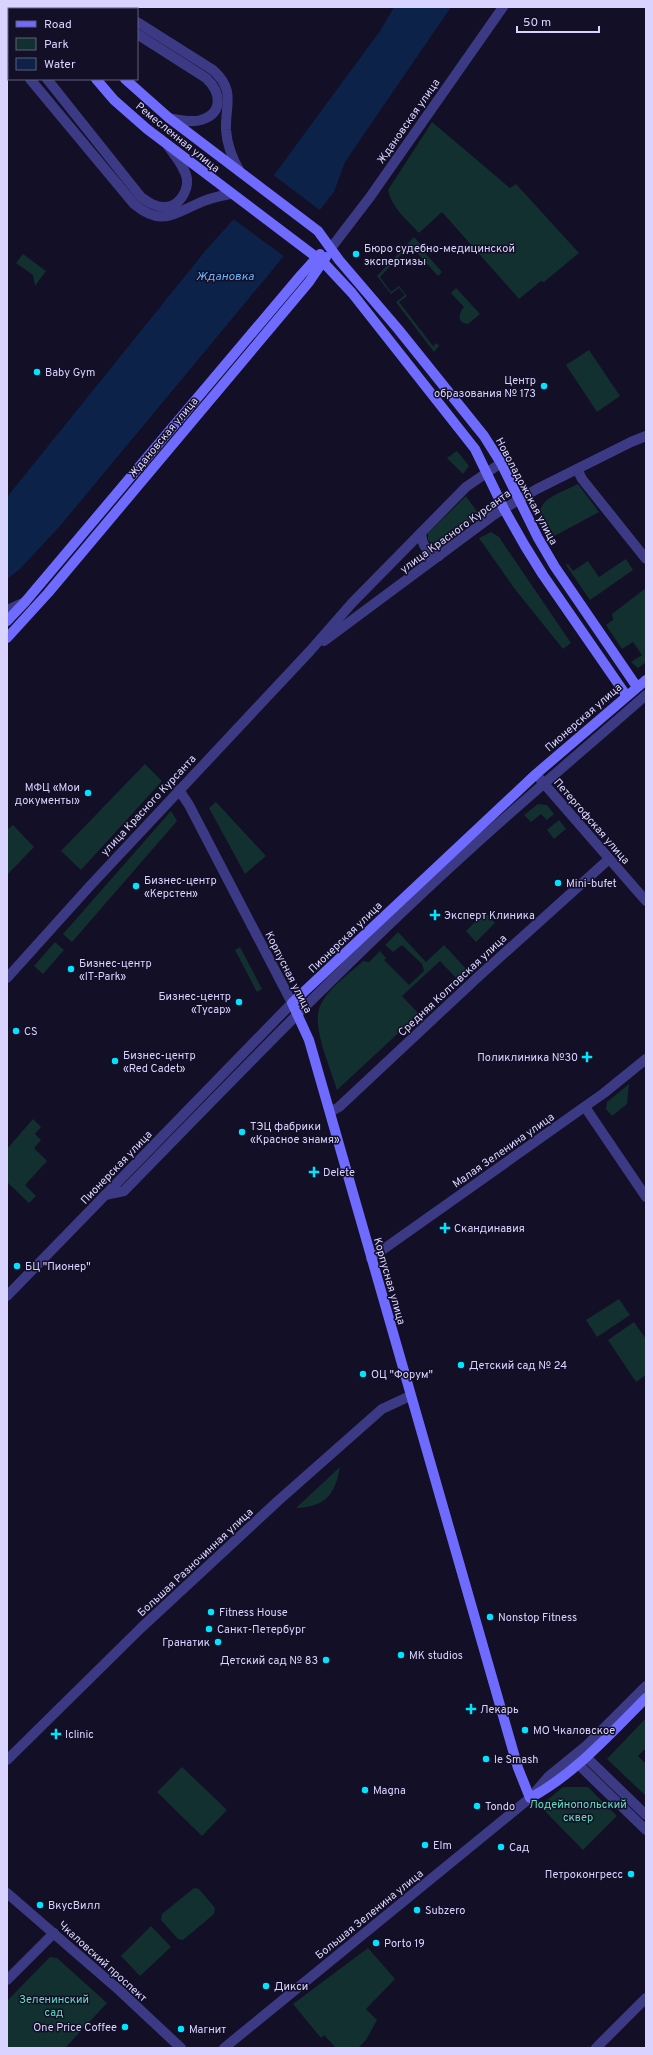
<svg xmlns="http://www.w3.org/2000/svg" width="653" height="2055" font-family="Overpass,sans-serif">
<rect width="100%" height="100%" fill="#130f26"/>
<!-- green -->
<g fill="#12302f">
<path d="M 432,122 L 510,188 L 516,184 L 579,253 L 544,282 L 541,281 L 519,299 L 442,212 L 419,233 C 406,219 392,208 388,190 Z"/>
<path d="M 414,237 L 420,244 L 419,246 L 442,272 L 438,276 L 410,245 L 380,277 L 391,292 L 399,286 L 407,296 L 399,302 L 433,346 L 437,343 L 439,346 L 434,352 L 396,302 L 405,295 L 399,288 L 391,294 L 377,276 Z"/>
<path d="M 23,254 L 46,271 L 35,286 L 33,275 L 16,263 Z"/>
<path d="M 456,288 L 480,314 L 468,324 C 457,323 458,314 464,307 L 451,293 Z"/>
<path d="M 589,350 L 620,396 L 597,412 L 566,365 Z"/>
<path d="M 457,451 L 469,466 L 463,474 L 447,458 Z"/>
<path d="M 578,484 L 599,512 L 547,540 C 530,501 545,500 578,484 Z"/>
<path d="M 466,496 L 480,516 L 438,546 L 433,546 L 428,540 L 428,533 Z"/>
<path d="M 491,532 L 499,537 L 571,643 L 563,649 L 514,588 L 479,538 Z"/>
<path d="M 626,559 L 633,570 L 590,600 L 566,565 L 568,564 L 573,571 L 588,561 L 599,577 Z"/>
<path d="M 646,588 L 646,662 L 638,668 L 631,662 L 642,655 L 633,642 L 622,649 L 606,625 L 613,620 L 612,614 Z"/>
<path d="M 145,764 L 162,781 L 81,870 L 61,851 Z"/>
<path d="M 216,802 L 266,856 L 245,874 L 209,808 Z"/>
<path d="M 538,804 L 547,805 L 554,814 L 547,820 L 541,814 L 531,822 L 524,815 Z"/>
<path d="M 171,811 L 177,821 L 72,942 L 63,934 Z"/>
<path d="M 559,820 L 566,829 L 554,839 L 547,830 Z"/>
<path d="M 13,825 L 34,847 L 7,875 L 7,830 Z"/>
<path d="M 485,912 L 495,923 L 476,942 L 466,931 Z"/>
<path d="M 398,932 L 426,962 L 444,945 L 467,970 L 457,979 L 440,961 L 402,996 L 419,1014 L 337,1090 C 331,1069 311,1026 320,1006 C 328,988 349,974 363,961 L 369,962 L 380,951 L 386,958 L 384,960 L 409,985 L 424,971 L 422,964 L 402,945 L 393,952 L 385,945 Z"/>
<path d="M 55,942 L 64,950 L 43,974 L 34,966 Z"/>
<path d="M 240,947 L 262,989 L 257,992 L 235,950 Z"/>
<path d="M 629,1084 L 627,1104 L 612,1116 L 606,1109 L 607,1102 Z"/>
<path d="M 33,1119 L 41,1127 L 35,1134 L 41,1140 L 34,1148 L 47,1161 L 25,1185 L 36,1196 L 29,1203 L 7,1182 L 7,1149 Z"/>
<path d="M 619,1299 L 630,1315 L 597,1337 L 586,1320 Z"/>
<path d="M 634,1322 L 646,1339 L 646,1375 L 636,1382 L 608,1340 Z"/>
<path d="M 340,1467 C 335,1495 325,1507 296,1508 Z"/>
<path d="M 646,1718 L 646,1748 L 638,1756 L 646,1764 L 646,1796 L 607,1759 Z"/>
<path d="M 182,1767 L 227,1810 L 202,1836 L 157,1792 Z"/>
<path d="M 563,1787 L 588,1787 L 617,1816 L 583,1850 L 540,1806 Z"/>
<path d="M 194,1888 L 199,1889 L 215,1908 L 214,1914 L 183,1940 L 178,1939 L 161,1920 L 162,1914 Z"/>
<path d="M 151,1926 L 171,1947 L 140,1976 L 121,1956 Z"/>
<path d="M 368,1948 L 395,1979 L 366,2009 L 377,2020 L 366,2040 L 358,2048 L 336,2048 L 324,2035 L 321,2038 L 293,2004 Z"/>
<path d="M 50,1957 L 57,1958 L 107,2003 L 65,2048 L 7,2048 L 7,2001 Z"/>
</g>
<!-- water -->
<path fill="#0c2248" d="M 394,7 L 451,7 L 345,162 L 334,192 L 279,262 L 60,526 L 20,569 L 7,579 L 7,497 L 206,250 L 277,171 L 380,31 Z"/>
<!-- pier -->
<path fill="#130f26" d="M 272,174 L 321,211 L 285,257 L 232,218 Z"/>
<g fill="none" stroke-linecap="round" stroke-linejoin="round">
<!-- tertiary-tunnel -->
<path stroke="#312d47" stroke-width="10" stroke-dasharray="10 5" stroke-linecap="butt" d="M 95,7 L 98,9"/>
<!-- minor -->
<g stroke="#3d3a85" stroke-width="10">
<path d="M 331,248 L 370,197 L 503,7"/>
<path d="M 577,469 L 582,479 L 646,559"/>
<path d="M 421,533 C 422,546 427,552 439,556"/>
<path d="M 7,610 L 25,602"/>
<path d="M 324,641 L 495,514 L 537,489 L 631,442 L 646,436"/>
<path d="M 540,779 L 646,901"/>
<path d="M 7,978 L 89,887 L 310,651 L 352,603 L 466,487 L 501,463"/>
<path d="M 585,1107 L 646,1197"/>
<path d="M 330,1112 L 339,1107 L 479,976 L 609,859"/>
<path d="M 105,1195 L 124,1191 C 237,1075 349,959 469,850 C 527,797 587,747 646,695"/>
<path d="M 371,1258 L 604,1093 L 646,1059"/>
<path d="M 7,1296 L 292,1003 L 189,805 L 179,790"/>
<path d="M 586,1757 L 646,1815"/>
<path d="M 7,1760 L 142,1627 L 279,1500 L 382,1409 L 410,1396"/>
<path d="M 578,1764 L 646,1830"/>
<path d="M 531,1797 L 549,1776 L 587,1745 L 646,1686"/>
<path d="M 7,1980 L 54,1933"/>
<path d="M 596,2048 L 646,1998"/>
</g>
<!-- tertiary -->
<g stroke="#3d3a85" stroke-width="10">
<path d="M 113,7 L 116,9"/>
<path d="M 137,22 L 213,70 C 236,91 225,104 226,130 C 227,146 232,158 240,172"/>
<path d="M 7,30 L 9,32"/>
<path d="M 137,34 L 206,78 C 221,92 224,113 201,120 C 191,123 179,120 169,118"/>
<path d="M 7,51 L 9,53"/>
<path d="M 30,79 L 134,204 C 159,225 170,216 197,204 C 207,199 219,196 230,194"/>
<path d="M 47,79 L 141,197 C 148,202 155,207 164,207 C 178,208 188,192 187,179 C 185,167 175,156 168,146"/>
<path d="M 7,1893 L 119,1990 L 181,2048"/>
<path d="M 224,2048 L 530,1798"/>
</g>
<!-- secondary -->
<g stroke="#6f6bff" stroke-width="10">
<path d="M 55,7 L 55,9"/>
<path d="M 78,7 L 79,9"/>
<path d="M 96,79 L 114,100 L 147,129 L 324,263 L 352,293 L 475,449 L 504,509 L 525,546 L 543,575 L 626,695"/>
<path d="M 125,79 L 169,118 L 318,231 L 339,260 L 398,329 L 484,436 L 501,463 L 538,538 L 555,567 L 637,687"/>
<path d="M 7,621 L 25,602 L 301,275 L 320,254"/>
<path d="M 7,638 L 48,593 L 309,282 L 326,257"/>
<path d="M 646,680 L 536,774 L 292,1003 L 309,1040 L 518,1768 L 530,1798 C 575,1774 610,1734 646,1698"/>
</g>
</g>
<!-- markers -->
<g fill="#00e5ff" stroke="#130f26" stroke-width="1.5">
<circle cx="356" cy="254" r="4"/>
<circle cx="37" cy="372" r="4"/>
<circle cx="544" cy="386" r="4"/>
<circle cx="88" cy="793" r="4"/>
<circle cx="558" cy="883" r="4"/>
<circle cx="136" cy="886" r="4"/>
<path d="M433 909h4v4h4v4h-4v4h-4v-4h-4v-4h4z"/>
<circle cx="71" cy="969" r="4"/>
<circle cx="239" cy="1002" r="4"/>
<circle cx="16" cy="1031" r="4"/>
<path d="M585 1051h4v4h4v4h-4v4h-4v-4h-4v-4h4z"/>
<circle cx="115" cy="1061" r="4"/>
<circle cx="242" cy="1132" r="4"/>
<path d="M312 1166h4v4h4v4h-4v4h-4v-4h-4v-4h4z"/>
<path d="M443 1222h4v4h4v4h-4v4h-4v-4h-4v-4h4z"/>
<circle cx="17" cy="1266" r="4"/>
<circle cx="461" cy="1365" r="4"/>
<circle cx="363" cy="1374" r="4"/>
<circle cx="211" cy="1612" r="4"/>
<circle cx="490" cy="1617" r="4"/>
<circle cx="209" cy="1629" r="4"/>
<circle cx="218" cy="1642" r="4"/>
<circle cx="401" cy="1655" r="4"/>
<circle cx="326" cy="1660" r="4"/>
<path d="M469 1703h4v4h4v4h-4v4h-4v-4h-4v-4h4z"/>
<circle cx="525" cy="1730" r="4"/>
<path d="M54 1728h4v4h4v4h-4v4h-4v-4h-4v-4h4z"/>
<circle cx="486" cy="1759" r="4"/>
<circle cx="365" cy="1790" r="4"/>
<circle cx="477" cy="1806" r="4"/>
<circle cx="425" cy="1845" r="4"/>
<circle cx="501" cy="1847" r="4"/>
<circle cx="631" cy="1874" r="4"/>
<circle cx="40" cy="1905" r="4"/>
<circle cx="417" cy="1910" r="4"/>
<circle cx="376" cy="1943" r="4"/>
<circle cx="266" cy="1986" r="4"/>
<circle cx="125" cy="2027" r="4"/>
<circle cx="181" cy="2029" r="4"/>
</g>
<g text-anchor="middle" stroke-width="3" stroke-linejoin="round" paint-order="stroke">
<!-- street labels -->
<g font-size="11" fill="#d9d4ff" stroke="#130f26">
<text transform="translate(408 121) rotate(-55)" y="4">Ждановская улица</text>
<text transform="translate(178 137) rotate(39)" y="4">Ремесленная улица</text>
<text transform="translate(163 437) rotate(-50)" y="4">Ждановская улица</text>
<text transform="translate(527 491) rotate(62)" y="4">Новоладожская улица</text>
<text transform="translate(455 531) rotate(-36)" y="4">улица Красного Курсанта</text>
<text transform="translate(583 717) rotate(-41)" y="4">Пионерская улица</text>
<text transform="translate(148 805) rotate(-47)" y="4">улица Красного Курсанта</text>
<text transform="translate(592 821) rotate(49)" y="4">Петергофская улица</text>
<text transform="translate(345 937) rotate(-44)" y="4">Пионерская улица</text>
<text transform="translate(289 972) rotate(63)" y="4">Корпусная улица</text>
<text transform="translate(452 985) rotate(-43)" y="4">Средняя Колтовская улица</text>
<text transform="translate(503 1150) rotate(-35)" y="4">Малая Зеленина улица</text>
<text transform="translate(116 1167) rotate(-46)" y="4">Пионерская улица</text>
<text transform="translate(390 1281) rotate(74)" y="4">Корпусная улица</text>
<text transform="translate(195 1562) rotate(-43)" y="4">Большая Разночинная улица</text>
<text transform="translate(369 1914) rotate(-39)" y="4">Большая Зеленина улица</text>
<text transform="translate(103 1961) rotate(42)" y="4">Чкаловский проспект</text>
</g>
<!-- poi labels -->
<g font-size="11" fill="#d9d4ff" stroke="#130f26" text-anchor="start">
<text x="364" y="252">Бюро судебно-медицинской<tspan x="364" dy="13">экспертизы</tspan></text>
<text x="45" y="376">Baby Gym</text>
<text x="536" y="384" text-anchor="end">Центр<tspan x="536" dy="13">образования № 173</tspan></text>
<text x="80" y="791" text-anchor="end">МФЦ «Мои<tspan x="80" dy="13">документы»</tspan></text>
<text x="144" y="884">Бизнес-центр<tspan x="144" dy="13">«Керстен»</tspan></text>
<text x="566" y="887">Mini-bufet</text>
<text x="444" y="919">Эксперт Клиника</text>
<text x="79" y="967">Бизнес-центр<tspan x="79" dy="13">«IT-Park»</tspan></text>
<text x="231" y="1000" text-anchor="end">Бизнес-центр<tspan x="231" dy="13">«Тусар»</tspan></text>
<text x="24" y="1035">CS</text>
<text x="123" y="1059">Бизнес-центр<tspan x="123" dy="13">«Red Cadet»</tspan></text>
<text x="578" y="1061" text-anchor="end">Поликлиника №30</text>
<text x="250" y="1130">ТЭЦ фабрики<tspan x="250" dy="13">«Красное знамя»</tspan></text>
<text x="323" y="1176">Delete</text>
<text x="454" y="1232">Скандинавия</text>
<text x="25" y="1270">БЦ "Пионер"</text>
<text x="469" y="1369">Детский сад № 24</text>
<text x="371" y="1378">ОЦ "Форум"</text>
<text x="219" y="1616">Fitness House</text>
<text x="498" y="1621">Nonstop Fitness</text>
<text x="217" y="1633">Санкт-Петербург</text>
<text x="210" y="1646" text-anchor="end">Гранатик</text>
<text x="409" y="1659">MK studios</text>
<text x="318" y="1664" text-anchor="end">Детский сад № 83</text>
<text x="480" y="1713">Лекарь</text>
<text x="533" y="1734">МО Чкаловское</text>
<text x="65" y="1738">Iclinic</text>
<text x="494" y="1763">le Smash</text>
<text x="373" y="1794">Magna</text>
<text x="485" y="1810">Tondo</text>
<text x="433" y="1849">Elm</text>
<text x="509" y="1851">Сад</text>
<text x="623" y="1878" text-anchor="end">Петроконгресс</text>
<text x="48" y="1909">ВкусВилл</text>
<text x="425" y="1914">Subzero</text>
<text x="384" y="1947">Porto 19</text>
<text x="274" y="1990">Дикси</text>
<text x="117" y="2031" text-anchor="end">One Price Coffee</text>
<text x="189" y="2033">Магнит</text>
</g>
<!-- park labels -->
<g font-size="11" fill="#5fe0c0" stroke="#130f26">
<text x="578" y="1808">Лодейнопольский<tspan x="578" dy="13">сквер</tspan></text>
<text x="54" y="2003">Зеленинский<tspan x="54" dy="13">сад</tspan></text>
</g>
<!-- water labels -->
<g font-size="12" font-style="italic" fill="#62b6ff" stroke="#130f26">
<text x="225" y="280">Ждановка</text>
</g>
</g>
<!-- border -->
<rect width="653" height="2055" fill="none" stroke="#d9d4ff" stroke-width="16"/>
<!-- legend -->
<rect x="8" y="8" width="130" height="72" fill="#130f26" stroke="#625e7d"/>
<rect x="16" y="21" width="20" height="6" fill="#6f6bff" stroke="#625e7d"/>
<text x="44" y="28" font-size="12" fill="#d9d4ff">Road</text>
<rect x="16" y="38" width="20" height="12" fill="#12302f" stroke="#625e7d"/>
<text x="44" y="48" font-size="12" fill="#d9d4ff">Park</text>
<rect x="16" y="58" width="20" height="12" fill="#0c2248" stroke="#625e7d"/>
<text x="44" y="68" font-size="12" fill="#d9d4ff">Water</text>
<!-- scale -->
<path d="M517 26v6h82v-6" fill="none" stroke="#d9d4ff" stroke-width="2"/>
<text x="523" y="26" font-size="12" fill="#d9d4ff" stroke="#130f26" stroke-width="3" paint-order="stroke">50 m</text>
</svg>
